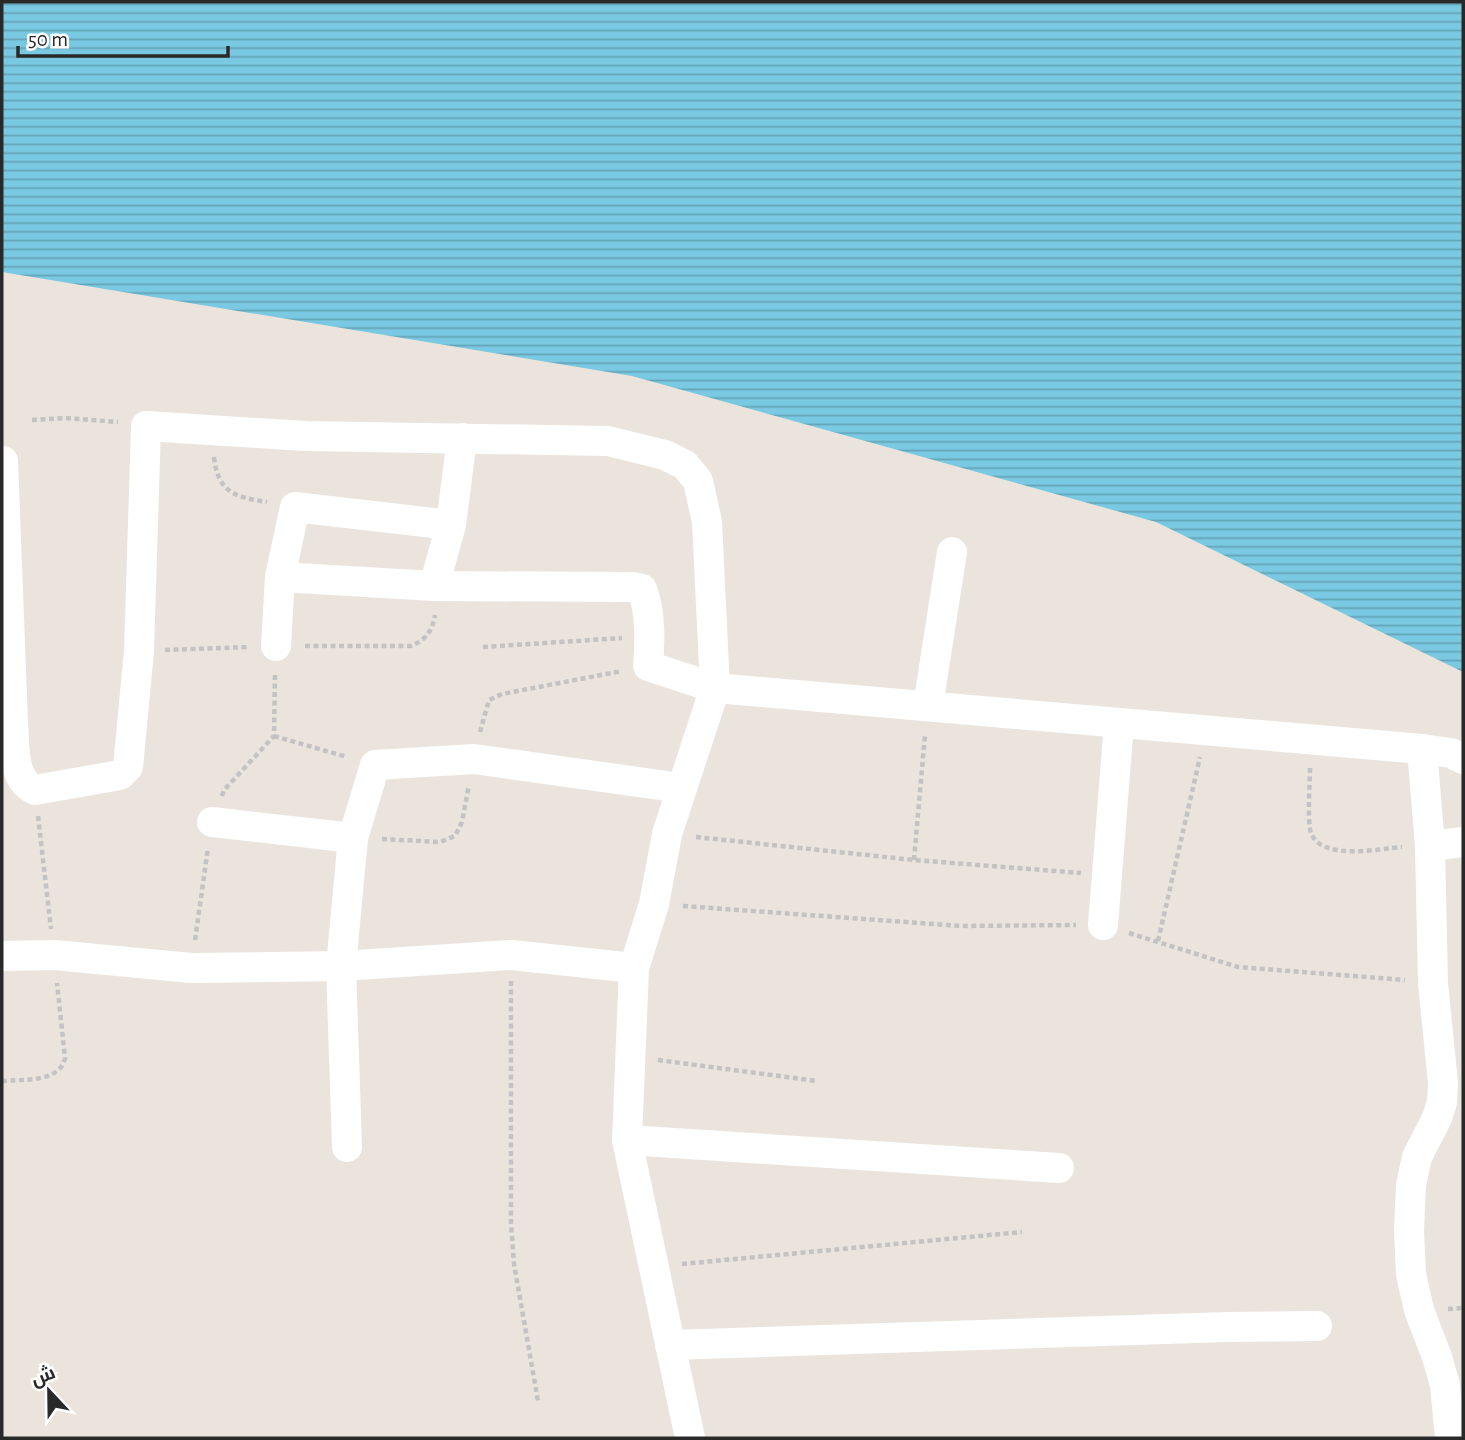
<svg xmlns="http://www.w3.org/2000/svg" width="1465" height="1440" font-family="'Alegreya Sans',Cairo,sans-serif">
<defs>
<pattern id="water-rules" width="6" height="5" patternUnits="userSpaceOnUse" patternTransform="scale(1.75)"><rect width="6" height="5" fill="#7ac9e2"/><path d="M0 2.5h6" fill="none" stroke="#64a3b7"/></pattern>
</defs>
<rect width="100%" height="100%" fill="#eae4dd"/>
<!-- water -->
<path fill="url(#water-rules)" d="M 2,2 L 1463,2 L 1463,672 L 1156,522 L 632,376 L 2,272 Z"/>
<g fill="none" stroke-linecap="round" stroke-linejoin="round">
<!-- path -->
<g stroke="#c3c3c3" stroke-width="4.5" stroke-dasharray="5 3.5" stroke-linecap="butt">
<path d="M 32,420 L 65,418 L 118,422"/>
<path d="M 214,457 C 218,493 235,497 267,502"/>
<path d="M 305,646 L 411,646 C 427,639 432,631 435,615"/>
<path d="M 483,647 L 622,638"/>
<path d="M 165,650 L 250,647"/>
<path d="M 480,732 L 489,700 L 502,694 L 622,671"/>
<path d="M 274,736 L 347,757"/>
<path d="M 1310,768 C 1310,781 1307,823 1311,833 C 1322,861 1378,849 1402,847"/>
<path d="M 222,796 L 224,790 L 274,736 L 275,674"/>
<path d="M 38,816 L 51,929"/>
<path d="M 696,837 L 914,860 L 1081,873"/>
<path d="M 382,839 L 440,842 L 455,836 L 462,822 L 469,785"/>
<path d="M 914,860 L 925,735"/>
<path d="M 683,906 L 961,926 L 1076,925"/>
<path d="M 1129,933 L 1238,967 L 1405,980"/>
<path d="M 195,940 L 208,848"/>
<path d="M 1158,941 L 1200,757"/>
<path d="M 511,981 L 511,1223 L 514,1264 L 538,1401"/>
<path d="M 658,1060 L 817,1081"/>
<path d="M 2,1081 C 23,1079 60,1083 65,1058 L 57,983"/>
<path d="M 682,1264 L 1022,1232"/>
<path d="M 1448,1309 L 1463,1308"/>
</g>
<!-- street -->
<g stroke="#fff" stroke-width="30">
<path d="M 3,461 L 13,722 C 15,745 11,779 35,790 L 120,775 L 128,767 L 139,651 L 146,426 L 305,436 L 608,441 L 665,455 L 685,465 L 698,481 L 707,522 L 715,688 L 667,834 L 654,904 L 634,968 L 627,1140 L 690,1438"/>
<path d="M 280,577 L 434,586 L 632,587 L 642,589 C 651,614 650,640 648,666 L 715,688 L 1422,749 L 1451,753 L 1463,759"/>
<path d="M 434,586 L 451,525 L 462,438"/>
<path d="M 276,646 L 280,577 L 295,507 L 451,525"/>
<path d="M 928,706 L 952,552"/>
<path d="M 1422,749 L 1430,846 L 1433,983 L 1443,1083 L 1442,1102 L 1437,1118 L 1417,1157 L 1411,1185 L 1409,1231 L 1411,1274 L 1419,1310 L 1437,1357 L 1445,1385 L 1450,1438"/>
<path d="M 212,822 L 353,838"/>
<path d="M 1430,846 L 1463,842"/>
<path d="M 1103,925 L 1119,723"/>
<path d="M 2,956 L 54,955 L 191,968 L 341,966 L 511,955 L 634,968"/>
<path d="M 627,1140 L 1059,1168"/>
<path d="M 347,1147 L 341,966 L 353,838 L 375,765 L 474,759 L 681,788"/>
<path d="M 670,1345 L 1228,1327 L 1317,1326"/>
</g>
</g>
<!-- border -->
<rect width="1465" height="1440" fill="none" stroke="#292929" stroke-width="7"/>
<!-- north arrow -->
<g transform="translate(49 1391) rotate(338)" stroke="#ffffff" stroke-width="5" paint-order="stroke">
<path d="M0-5L12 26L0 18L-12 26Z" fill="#292929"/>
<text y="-10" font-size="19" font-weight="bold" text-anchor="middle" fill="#292929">ش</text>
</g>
<!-- scale -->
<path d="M18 46v10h210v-10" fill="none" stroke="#292929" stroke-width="3.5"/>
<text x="28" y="46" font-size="21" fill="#292929" stroke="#ffffff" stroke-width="5" paint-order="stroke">50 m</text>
</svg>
